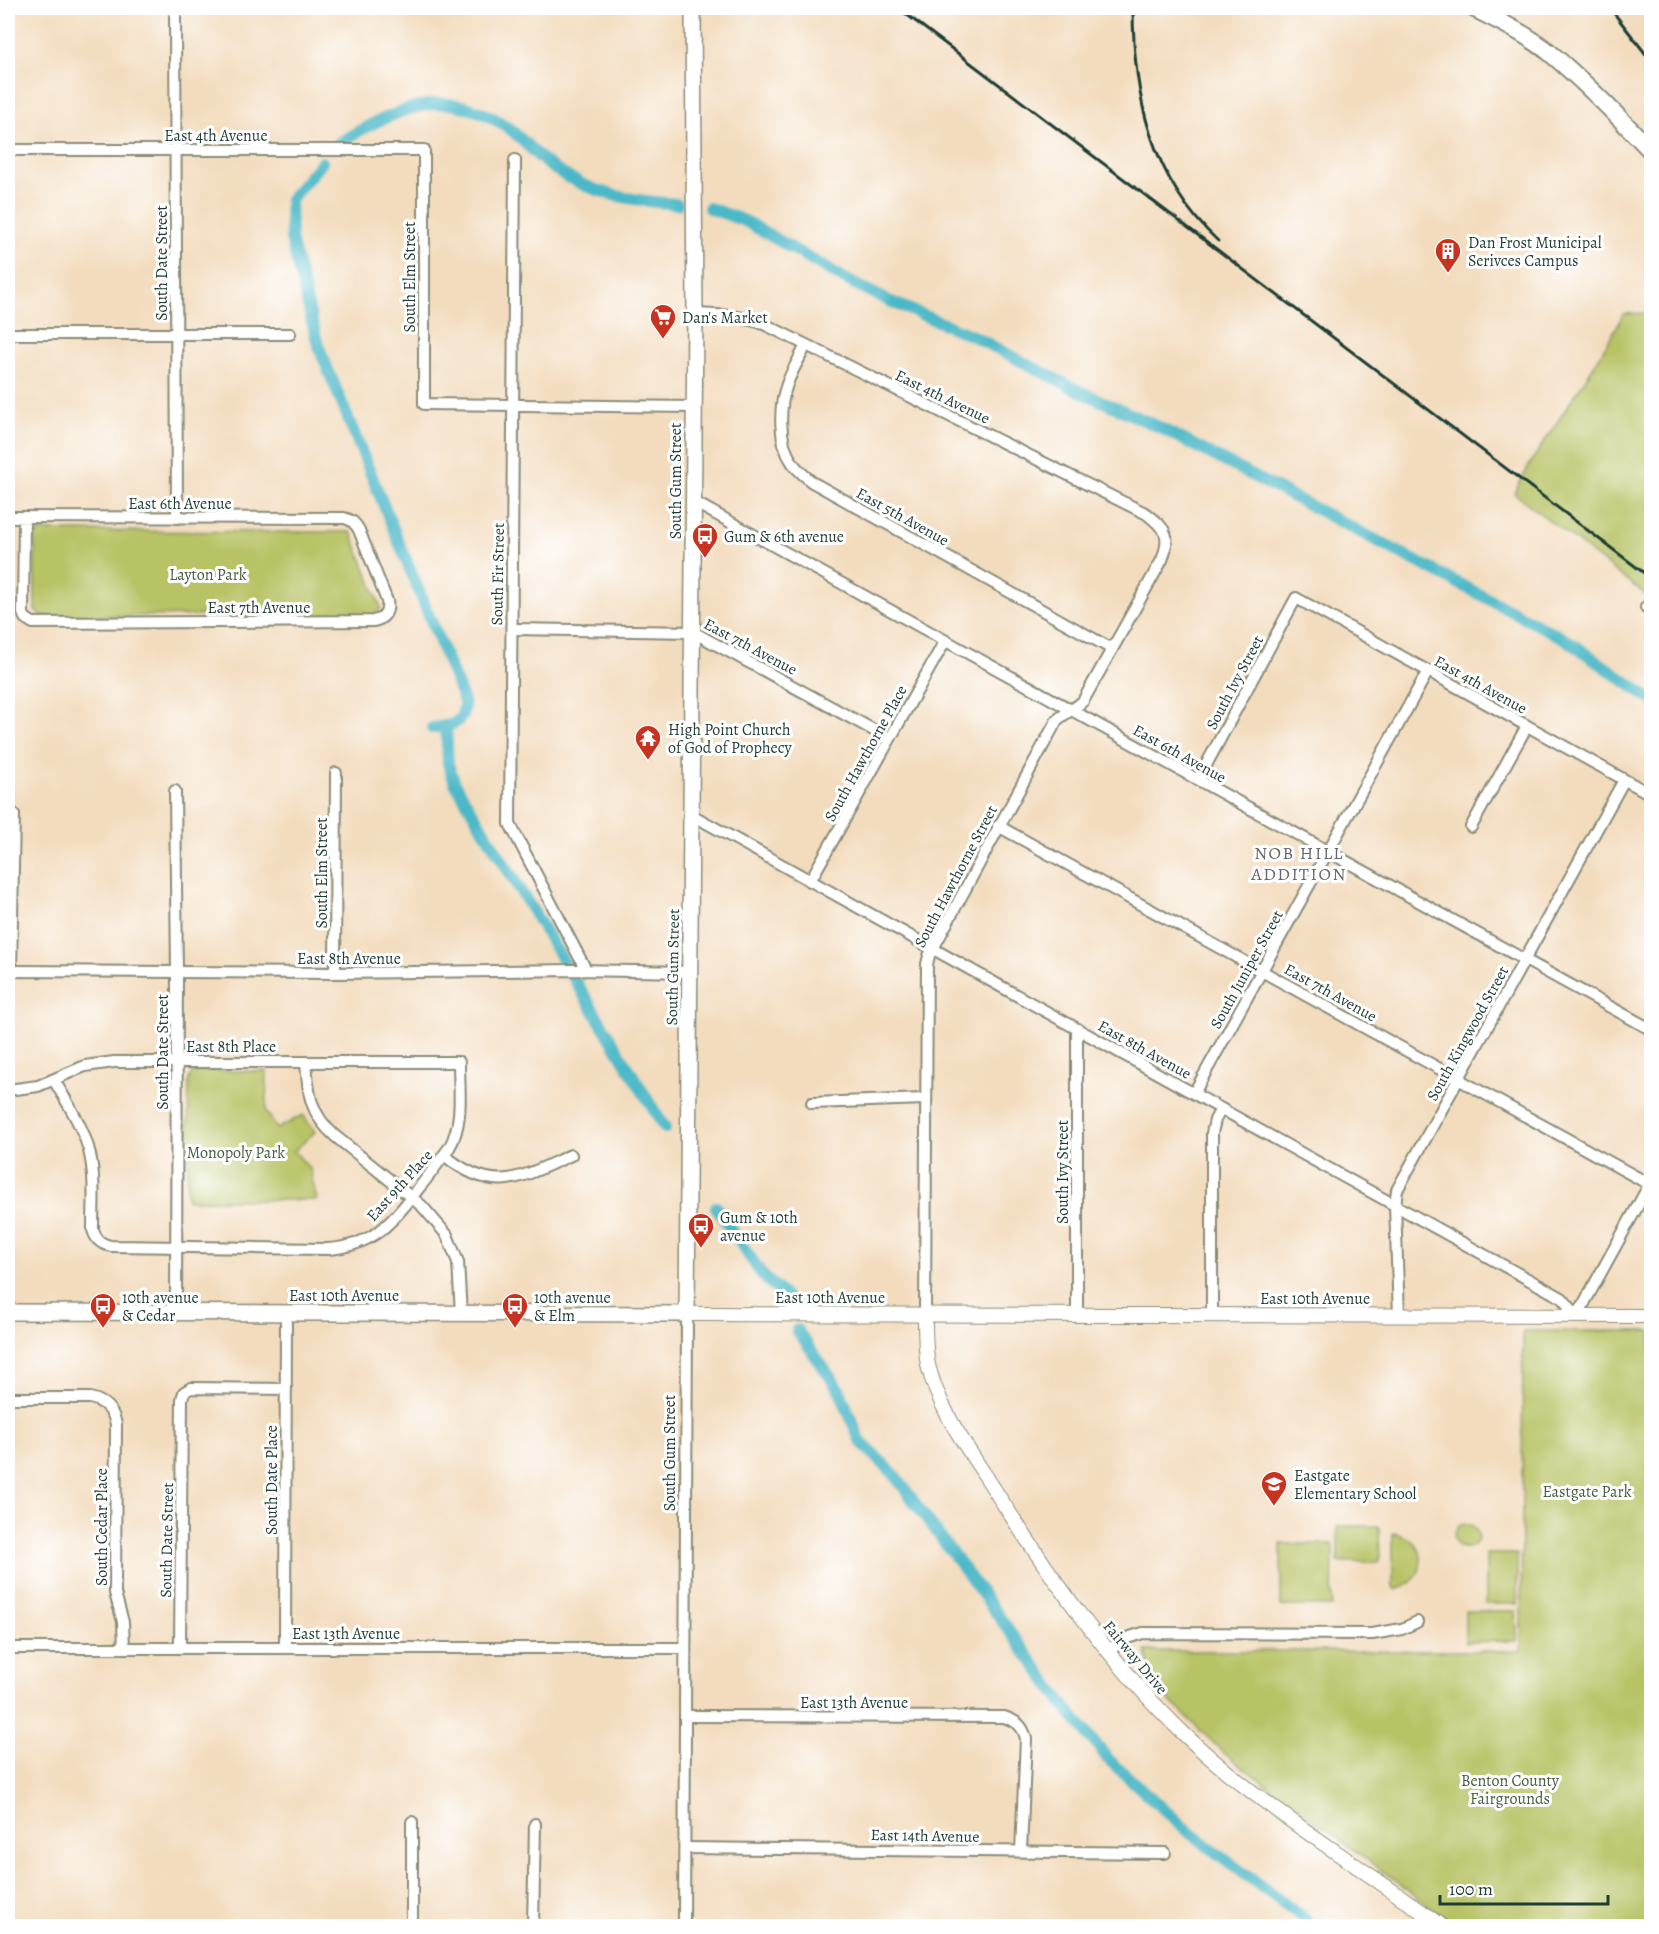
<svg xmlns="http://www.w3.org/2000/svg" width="1659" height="1934" font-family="Alegreya,serif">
<rect width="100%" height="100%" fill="#fff"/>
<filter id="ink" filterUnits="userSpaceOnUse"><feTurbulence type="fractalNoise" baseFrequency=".0167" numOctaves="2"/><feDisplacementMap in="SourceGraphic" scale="12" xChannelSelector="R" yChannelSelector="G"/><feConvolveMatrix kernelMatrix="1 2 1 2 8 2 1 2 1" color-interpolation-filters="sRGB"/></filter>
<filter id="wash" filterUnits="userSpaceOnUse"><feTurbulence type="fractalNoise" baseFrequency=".008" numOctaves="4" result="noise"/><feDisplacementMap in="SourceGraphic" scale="24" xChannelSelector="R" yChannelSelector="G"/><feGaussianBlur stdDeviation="1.35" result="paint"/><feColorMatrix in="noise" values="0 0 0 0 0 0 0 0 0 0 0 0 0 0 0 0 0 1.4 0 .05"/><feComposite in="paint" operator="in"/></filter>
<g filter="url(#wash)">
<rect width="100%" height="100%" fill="#f3dcbe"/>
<!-- green -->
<g fill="#b7c365" stroke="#6b804c" stroke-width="1.5">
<path d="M 1651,313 L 1652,313 L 1651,599 L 1514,493 L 1533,459 L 1594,366 L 1624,314 Z"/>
<path d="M 42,531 L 351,532 L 381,608 L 374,615 L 41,616 L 35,611 L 35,535 Z"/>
<path d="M 197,1071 L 267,1071 L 266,1111 L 277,1129 L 303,1115 L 315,1132 L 294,1151 L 310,1169 L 317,1200 L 187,1200 L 189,1079 L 192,1073 Z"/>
<path d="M 1523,1331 L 1651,1331 L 1651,1926 L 1456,1926 L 1224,1753 L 1152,1684 L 1146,1651 L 1521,1651 Z"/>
<circle cx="1466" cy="1536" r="12"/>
<path d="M 1338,1526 L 1379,1526 L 1380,1562 L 1338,1562 Z"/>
<path d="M 1393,1533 C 1411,1536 1425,1548 1420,1567 C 1419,1572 1417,1577 1413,1580 C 1409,1584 1402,1587 1396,1590 L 1393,1587 Z"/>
<path d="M 1281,1544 L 1333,1544 L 1332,1606 L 1281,1606 Z"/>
<rect x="1486" y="1554" width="31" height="50"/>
<path d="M 1465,1611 L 1516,1611 L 1517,1641 L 1465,1642 Z"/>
</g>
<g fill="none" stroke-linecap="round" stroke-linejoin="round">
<!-- canal -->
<g stroke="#4cb8c7" stroke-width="12">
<path d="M 339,143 C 367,125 415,100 449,104 C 469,106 488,114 504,125 C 523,137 536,158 556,170 C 596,196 631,200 677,204"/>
<path d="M 322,162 L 290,200 L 291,239 L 318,345 L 464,701 C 465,724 451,726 432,728"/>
<path d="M 709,208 L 745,221 L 845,279 L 889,301 L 973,336 L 1075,389 L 1159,427 L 1567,640 L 1652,700"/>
<path d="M 446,726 L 448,764 L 455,783 L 665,1128"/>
<path d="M 716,1207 L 763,1276 L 789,1300"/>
<path d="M 797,1330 L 840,1391 L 860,1441 L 893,1473 L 1068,1710 L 1108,1759 L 1190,1833 L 1314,1926"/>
</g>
</g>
</g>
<g filter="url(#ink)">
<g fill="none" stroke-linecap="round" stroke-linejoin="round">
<!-- minor casing -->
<g stroke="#898c79" stroke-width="14">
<g id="minor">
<path d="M 175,8 L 177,518"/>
<path d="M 8,150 L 424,150 L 424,404 L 694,407"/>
<path d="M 515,160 L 510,824 L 586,970"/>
<path d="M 695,314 C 720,315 742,315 766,325 L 1147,514 C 1167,530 1171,536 1162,560 L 1083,701 C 1075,709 1065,713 1057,720 L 929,956 L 927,964 L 925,1316"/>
<path d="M 8,334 L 290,334"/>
<path d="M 806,345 C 800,358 792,370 787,384 C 779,406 778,442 792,462 C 797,470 805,476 812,482 L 1112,649"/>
<path d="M 694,502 L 1652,1030"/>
<path d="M 8,517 C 120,518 232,518 344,518 C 352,520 355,523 359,530 L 387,601 C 389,612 384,619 373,621 L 33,623 L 25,618 L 23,613 L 24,517"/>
<path d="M 1646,607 L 1652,612"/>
<path d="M 512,629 L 693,632 L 890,739"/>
<path d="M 1198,780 L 1296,598 L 1652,795"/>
<path d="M 175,791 L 177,972 L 176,1312"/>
<path d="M 692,815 L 1562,1298 L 1577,1316 L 1652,1180"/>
<path d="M 998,826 L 1649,1184"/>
<path d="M 1471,827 L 1527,726"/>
<path d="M 810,881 L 945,641"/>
<path d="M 8,971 L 335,973 L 575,970 L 690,972"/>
<path d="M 11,971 L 14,814"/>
<path d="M 335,973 L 336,773"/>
<path d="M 306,1062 C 308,1093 310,1114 335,1136 L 422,1206 L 447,1235 L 458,1262 L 461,1314"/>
<path d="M 8,1090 L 38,1086 L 85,1066 L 114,1062 L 459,1062 C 459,1090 464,1123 449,1148 C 439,1162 429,1176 418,1189 C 393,1222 373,1246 328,1249 L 111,1246 C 101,1244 96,1240 93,1230 C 93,1203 96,1173 88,1147 C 81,1123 66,1101 54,1080"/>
<path d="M 1194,1093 L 1428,671"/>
<path d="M 812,1103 L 926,1099"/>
<path d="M 444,1155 C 494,1196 520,1178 571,1155"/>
<path d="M 1077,1316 L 1077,1029"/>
<path d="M 1212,1316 L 1212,1133 L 1215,1120 L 1221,1109"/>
<path d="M 1399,1316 L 1395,1205 L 1397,1190 L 1624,780"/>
<path d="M 8,1398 L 90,1398 C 104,1401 113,1410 116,1424 L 115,1593 L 123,1622 L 124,1648"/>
<path d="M 8,1648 L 685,1648"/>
<path d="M 180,1648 L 182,1399 L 184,1392 L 191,1388 L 286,1389"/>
<path d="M 285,1648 L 286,1313"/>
<path d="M 1107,1651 L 1127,1638 L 1143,1633 L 1372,1634 L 1402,1629 L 1417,1622"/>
<path d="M 685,1716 L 1004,1717 C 1016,1721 1023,1725 1026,1739 L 1021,1851"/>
<path d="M 685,1848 L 1165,1853"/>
<path d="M 412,1926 L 412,1822"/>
<path d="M 533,1926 L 535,1824"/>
<path d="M 684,1926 L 687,1314"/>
</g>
</g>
<!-- tertiary casing -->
<g stroke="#898c79" stroke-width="16">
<g id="tertiary">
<path d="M 687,1314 L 1652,1316"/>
<path d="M 925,1316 C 925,1332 925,1349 928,1365 C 940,1414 973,1455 999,1497 C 1053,1580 1111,1664 1183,1733 C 1261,1808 1356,1862 1441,1926"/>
</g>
</g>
<!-- secondary casing -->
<g stroke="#898c79" stroke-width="18">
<path id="secondary" d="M 8,1312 L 687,1314 L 695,314 L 693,8"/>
</g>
<!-- primary casing -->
<g stroke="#898c79" stroke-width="20">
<path id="primary" d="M 1473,8 C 1499,21 1526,34 1549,52 C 1585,82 1619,117 1652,152"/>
</g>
<!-- minor -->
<use href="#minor" stroke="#fff" stroke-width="10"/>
<!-- tertiary -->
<use href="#tertiary" stroke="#fff" stroke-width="14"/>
<!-- secondary -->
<use href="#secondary" stroke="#fff" stroke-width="15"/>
<!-- primary -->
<use href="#primary" stroke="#fff" stroke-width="16"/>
<!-- rail -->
<g stroke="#1f3d34" stroke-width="3">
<path d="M 898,8 L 1652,579"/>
<path d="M 1133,8 C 1133,95 1151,179 1218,241"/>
<path d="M 1610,8 L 1652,62"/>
</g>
</g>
</g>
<!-- icons -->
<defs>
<g id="building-pin" transform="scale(1.35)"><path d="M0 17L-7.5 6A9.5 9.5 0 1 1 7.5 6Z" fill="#c8321e" stroke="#fff"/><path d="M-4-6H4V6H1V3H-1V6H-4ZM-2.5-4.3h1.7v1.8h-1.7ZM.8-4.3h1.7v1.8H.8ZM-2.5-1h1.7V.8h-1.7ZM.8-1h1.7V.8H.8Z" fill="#fff"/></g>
<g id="supermarket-pin" transform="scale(1.35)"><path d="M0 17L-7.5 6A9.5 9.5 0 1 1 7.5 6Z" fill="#c8321e" stroke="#fff"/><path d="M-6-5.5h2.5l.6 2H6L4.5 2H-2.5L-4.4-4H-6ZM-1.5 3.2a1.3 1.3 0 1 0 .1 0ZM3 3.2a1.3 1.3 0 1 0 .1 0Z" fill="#fff"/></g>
<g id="bus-pin" transform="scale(1.35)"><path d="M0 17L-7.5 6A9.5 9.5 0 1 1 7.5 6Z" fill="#c8321e" stroke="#fff"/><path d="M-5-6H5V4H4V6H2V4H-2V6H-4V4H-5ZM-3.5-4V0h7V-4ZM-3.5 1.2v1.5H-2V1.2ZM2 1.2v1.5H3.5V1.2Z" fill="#fff"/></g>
<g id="temple-pin" transform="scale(1.35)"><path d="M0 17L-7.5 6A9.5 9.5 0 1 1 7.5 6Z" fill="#c8321e" stroke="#fff"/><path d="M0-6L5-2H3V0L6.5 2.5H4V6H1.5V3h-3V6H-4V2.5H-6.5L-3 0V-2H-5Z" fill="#fff"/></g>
<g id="school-pin" transform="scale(1.35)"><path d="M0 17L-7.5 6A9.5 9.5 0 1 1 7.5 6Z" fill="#c8321e" stroke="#fff"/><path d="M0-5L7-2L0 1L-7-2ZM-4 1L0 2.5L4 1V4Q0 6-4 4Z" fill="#fff"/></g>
</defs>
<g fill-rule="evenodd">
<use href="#building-pin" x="1448" y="251"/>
<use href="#supermarket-pin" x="663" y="317"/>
<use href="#bus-pin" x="705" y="536"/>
<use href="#temple-pin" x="648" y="738"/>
<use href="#bus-pin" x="701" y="1226"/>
<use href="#bus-pin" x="103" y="1306"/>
<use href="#bus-pin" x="515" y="1306"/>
<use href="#school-pin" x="1274" y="1484"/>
</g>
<g text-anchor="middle" stroke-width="6" stroke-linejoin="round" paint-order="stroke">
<!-- street labels -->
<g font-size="16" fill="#1f3d34" stroke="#fff">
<text x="216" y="141">East 4th Avenue</text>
<text transform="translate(161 263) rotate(-90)" y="6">South Date Street</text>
<text transform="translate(409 277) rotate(-90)" y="6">South Elm Street</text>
<text transform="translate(943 396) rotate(26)" y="6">East 4th Avenue</text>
<text transform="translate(675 481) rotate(-90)" y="6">South Gum Street</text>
<text x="180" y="509">East 6th Avenue</text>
<text transform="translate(903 516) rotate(29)" y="6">East 5th Avenue</text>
<text transform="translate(497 574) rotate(-89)" y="6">South Fir Street</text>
<text x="259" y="613">East 7th Avenue</text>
<text transform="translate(751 646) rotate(28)" y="6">East 7th Avenue</text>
<text transform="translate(1234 682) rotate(-62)" y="6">South Ivy Street</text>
<text transform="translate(1481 684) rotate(29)" y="6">East 4th Avenue</text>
<text transform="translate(865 753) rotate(-61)" y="6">South Hawthorne Place</text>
<text transform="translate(1180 753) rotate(29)" y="6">East 6th Avenue</text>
<text transform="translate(321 873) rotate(-90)" y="6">South Elm Street</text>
<text transform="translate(955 876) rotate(-62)" y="6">South Hawthorne Street</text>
<text x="349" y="964">East 8th Avenue</text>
<text transform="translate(672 967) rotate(-89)" y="6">South Gum Street</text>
<text transform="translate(1246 969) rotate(-61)" y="6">South Juniper Street</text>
<text transform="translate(1331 992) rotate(29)" y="6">East 7th Avenue</text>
<text transform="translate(1467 1033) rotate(-61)" y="6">South Kingwood Street</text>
<text x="231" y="1052">East 8th Place</text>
<text transform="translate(1145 1049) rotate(29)" y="6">East 8th Avenue</text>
<text transform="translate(162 1052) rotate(-90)" y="6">South Date Street</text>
<text transform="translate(1062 1172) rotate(-90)" y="6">South Ivy Street</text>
<text transform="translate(399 1185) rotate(-48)" y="6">East 9th Place</text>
<text x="344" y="1301">East 10th Avenue</text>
<text x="830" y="1303">East 10th Avenue</text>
<text x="1315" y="1304">East 10th Avenue</text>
<text transform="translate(669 1453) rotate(-90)" y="6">South Gum Street</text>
<text transform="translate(271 1480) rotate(-90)" y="6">South Date Place</text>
<text transform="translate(101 1527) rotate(-90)" y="6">South Cedar Place</text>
<text transform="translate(166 1540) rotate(-89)" y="6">South Date Street</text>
<text x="346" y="1639">East 13th Avenue</text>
<text transform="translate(1136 1657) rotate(50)" y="6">Fairway Drive</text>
<text x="854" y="1708">East 13th Avenue</text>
<text transform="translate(925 1835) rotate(1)" y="6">East 14th Avenue</text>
</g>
<!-- poi labels -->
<g font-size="16" fill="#1f3d34" stroke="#fff" text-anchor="start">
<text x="1468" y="248">Dan Frost Municipal<tspan x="1468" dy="18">Serivces Campus</tspan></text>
<text x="682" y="323">Dan's Market</text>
<text x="724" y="542">Gum &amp; 6th avenue</text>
<text x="668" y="735">High Point Church<tspan x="668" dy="18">of God of Prophecy</tspan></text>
<text x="720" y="1223">Gum &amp; 10th<tspan x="720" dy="18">avenue</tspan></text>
<text x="122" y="1303">10th avenue<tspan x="122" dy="18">&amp; Cedar</tspan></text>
<text x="534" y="1303">10th avenue<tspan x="534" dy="18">&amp; Elm</tspan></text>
<text x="1294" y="1481">Eastgate<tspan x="1294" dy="18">Elementary School</tspan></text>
</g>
<!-- park labels -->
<g font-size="16" fill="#455e40" stroke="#fff">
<text x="208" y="580">Layton Park</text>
<text x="236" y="1158">Monopoly Park</text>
<text x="1587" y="1497">Eastgate Park</text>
<text x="1510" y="1786">Benton County<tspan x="1510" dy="18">Fairgrounds</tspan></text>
</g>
<!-- neighbourhood labels -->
<g font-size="18" letter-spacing="1.5" fill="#646669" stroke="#fff">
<text x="1299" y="859">NOB HILL<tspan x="1299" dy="21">ADDITION</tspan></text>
</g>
</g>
<!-- margin -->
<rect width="1659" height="1934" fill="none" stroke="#fff" stroke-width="30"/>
<!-- scale -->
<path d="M1440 1895v9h168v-9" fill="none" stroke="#1f3d34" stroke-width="3"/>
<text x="1449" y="1895" font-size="18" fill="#1f3d34" stroke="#ffffff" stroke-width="4.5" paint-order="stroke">100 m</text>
</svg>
